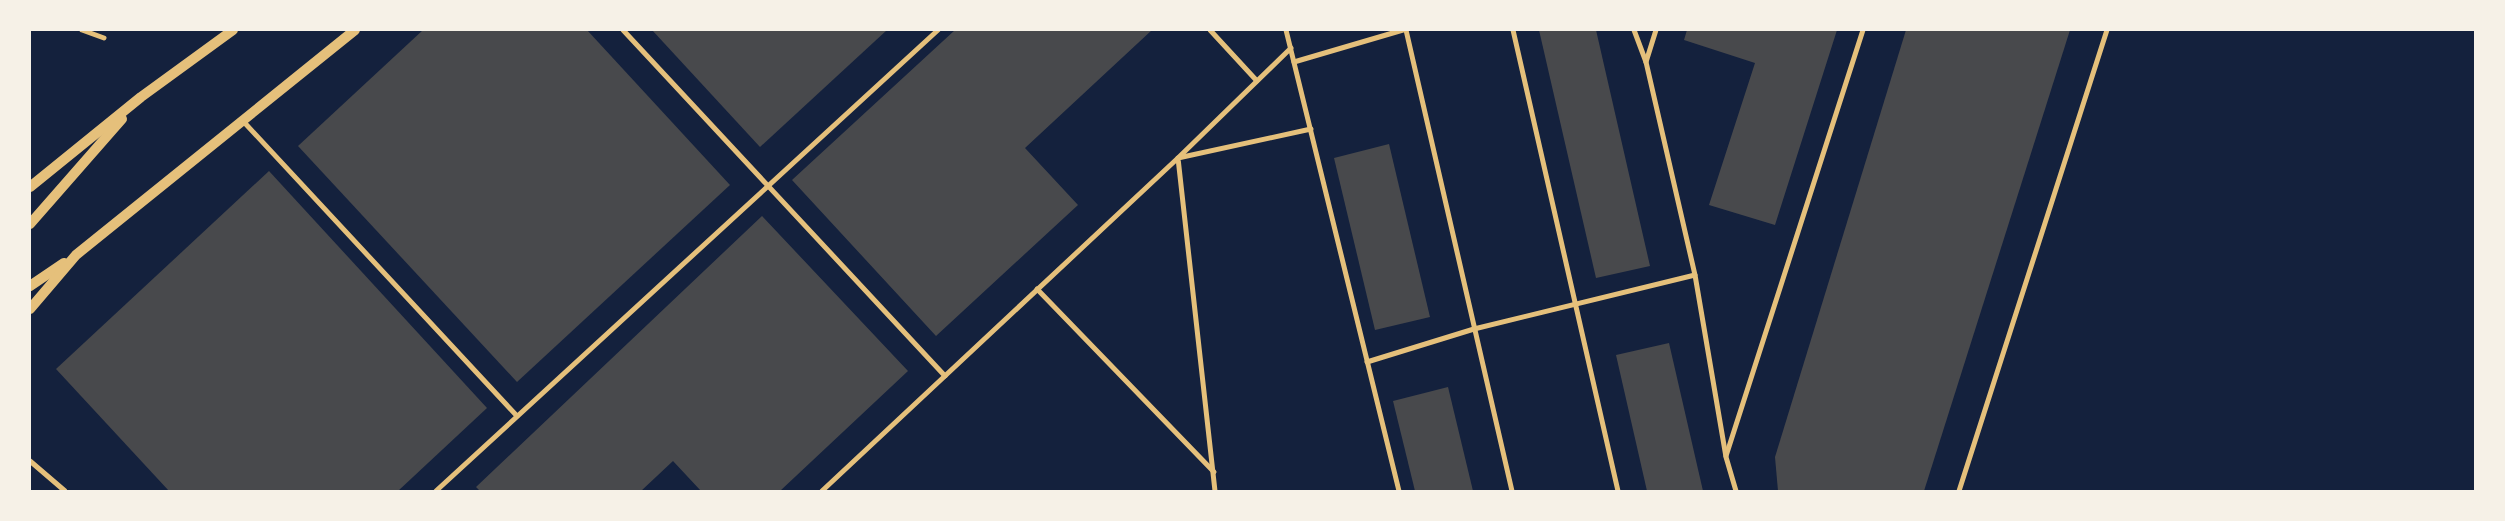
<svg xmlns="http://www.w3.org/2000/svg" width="2505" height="521" font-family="Commissioner,sans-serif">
<rect width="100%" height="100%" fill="#14213d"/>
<!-- building -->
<g fill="#48494c">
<path d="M 423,30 L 587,30 L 730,185 L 517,382 L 298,146 Z"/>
<path d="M 652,30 L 887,30 L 760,147 Z"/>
<path d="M 955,30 L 1152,30 L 1025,148 L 1078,205 L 936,336 L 792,180 Z"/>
<path d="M 1539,30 L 1596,30 L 1650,266 L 1596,278 Z"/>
<path d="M 1687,30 L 1837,30 L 1775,225 L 1709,205 L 1755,63 L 1684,40 Z"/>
<path d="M 1906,30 L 2070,30 L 1924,491 L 1778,491 L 1775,457 Z"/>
<path d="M 1389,144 L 1430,317 L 1375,330 L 1334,158 Z"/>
<path d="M 269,171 L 487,408 L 398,491 L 169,491 L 56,369 Z"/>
<path d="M 762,216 L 908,371 L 780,491 L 701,491 L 673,461 L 641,491 L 480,491 L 476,487 Z"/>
<path d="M 1669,343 L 1703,491 L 1647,491 L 1616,355 Z"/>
<path d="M 1448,387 L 1473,491 L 1415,491 L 1393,401 Z"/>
</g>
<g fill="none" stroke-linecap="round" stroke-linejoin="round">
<!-- minor -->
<g stroke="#e5c07b" stroke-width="5">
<path d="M 82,30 L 104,38"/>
<path d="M 623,30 L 945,376"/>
<path d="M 1210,30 L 1257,81"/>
<path d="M 1286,30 L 1399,491"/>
<path d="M 1406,30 L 1512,491"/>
<path d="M 1513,30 L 1618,491"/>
<path d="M 1634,30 L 1646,62 L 1695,275 L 1726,457 L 1736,491"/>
<path d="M 1294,62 L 1403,30"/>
<path d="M 1646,62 L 1656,30"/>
<path d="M 242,120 L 517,416"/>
<path d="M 1037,289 L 1214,472"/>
<path d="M 1367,362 L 1474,329 L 1695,275"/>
<path d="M 1726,456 L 1863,30"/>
<path d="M 30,461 L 65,491"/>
<path d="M 436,491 L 938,30"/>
<path d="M 822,491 L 1178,158 L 1291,48"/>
<path d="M 1215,491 L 1178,158 L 1311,129"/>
<path d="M 1959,491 L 2107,30"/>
</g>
<!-- secondary -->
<g stroke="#e5c07b" stroke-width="10">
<path d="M 30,187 L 141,97 L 233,30"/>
<path d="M 30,224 L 122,119"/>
<path d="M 30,286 L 64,263"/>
<path d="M 30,309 L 76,255 L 355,30"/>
</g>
</g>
<!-- border -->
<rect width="2505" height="521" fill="none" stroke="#f6f1e7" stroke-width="62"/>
</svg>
